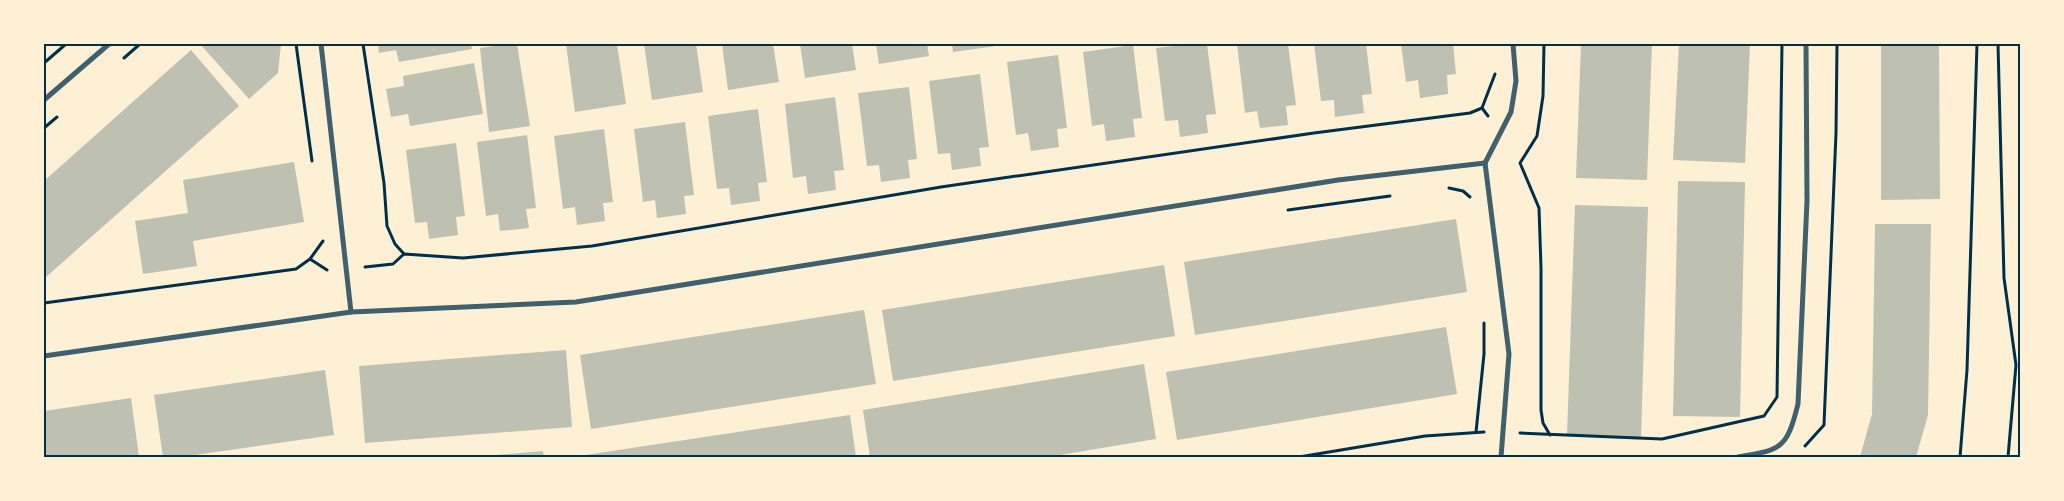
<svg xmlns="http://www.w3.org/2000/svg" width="2064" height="501" font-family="Barlow,sans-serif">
<rect width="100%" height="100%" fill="#fdf0d5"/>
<!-- building -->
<g fill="#bec0b2">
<path d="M 200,44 L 281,44 L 278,73 L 249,99 Z"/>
<path d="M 378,44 L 471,44 L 472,49 L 399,62 L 396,50 L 379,53 Z"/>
<path d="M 509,44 L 517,44 L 530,126 L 489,132 L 480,48 Z"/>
<path d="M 566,44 L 617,44 L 626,104 L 575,112 Z"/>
<path d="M 644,44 L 696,44 L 703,92 L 652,100 Z"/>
<path d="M 722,44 L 773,44 L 779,82 L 728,90 Z"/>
<path d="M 800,44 L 852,44 L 856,70 L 805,78 Z"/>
<path d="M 876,44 L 927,44 L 929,56 L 879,64 Z"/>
<path d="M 952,44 L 1004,44 L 1004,45 L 953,52 Z"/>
<path d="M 1192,44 L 1207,44 L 1216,114 L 1206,115 L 1208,133 L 1180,137 L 1178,120 L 1165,121 L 1156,48 Z"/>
<path d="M 1237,44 L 1288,44 L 1296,105 L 1286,106 L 1288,125 L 1260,128 L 1257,111 L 1245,113 Z"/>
<path d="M 1314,44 L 1366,44 L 1372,94 L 1362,95 L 1364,113 L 1335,117 L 1334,100 L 1321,101 Z"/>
<path d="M 1401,44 L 1453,44 L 1456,74 L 1447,75 L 1448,94 L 1420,98 L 1418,80 L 1406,82 Z"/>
<path d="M 1581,44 L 1652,44 L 1647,180 L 1576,178 Z"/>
<path d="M 1679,44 L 1750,44 L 1745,163 L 1673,160 Z"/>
<path d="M 1881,44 L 1939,44 L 1940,199 L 1881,200 Z"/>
<path d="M 1133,45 L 1142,118 L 1133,119 L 1135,137 L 1106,141 L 1104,124 L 1092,126 L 1083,52 Z"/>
<path d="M 191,50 L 239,106 L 46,277 L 44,275 L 44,181 Z"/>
<path d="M 1058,55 L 1067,128 L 1057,129 L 1059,147 L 1031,151 L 1028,133 L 1016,135 L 1007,62 Z"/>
<path d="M 474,63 L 483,114 L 410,126 L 408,114 L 391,117 L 386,89 L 404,86 L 403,76 Z"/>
<path d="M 980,74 L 989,147 L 979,148 L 981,166 L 952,170 L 950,153 L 938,154 L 929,81 Z"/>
<path d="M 909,87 L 917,159 L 908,160 L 910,178 L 881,182 L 879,165 L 867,166 L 858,93 Z"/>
<path d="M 835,97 L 844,170 L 834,171 L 836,190 L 808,194 L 806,176 L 793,178 L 785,104 Z"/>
<path d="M 758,109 L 767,182 L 758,183 L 760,201 L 731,205 L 729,188 L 717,189 L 708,116 Z"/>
<path d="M 685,122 L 694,195 L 684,196 L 686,214 L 657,218 L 655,200 L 643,202 L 634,129 Z"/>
<path d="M 604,129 L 613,202 L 603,203 L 605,221 L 577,225 L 575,207 L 563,209 L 554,136 Z"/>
<path d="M 527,135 L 536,208 L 526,209 L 529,228 L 500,231 L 498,214 L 486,216 L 477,142 Z"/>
<path d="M 456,143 L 465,216 L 456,217 L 458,235 L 429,239 L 427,222 L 415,223 L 406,150 Z"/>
<path d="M 294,162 L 304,222 L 193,241 L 197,266 L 143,274 L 135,221 L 188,213 L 183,180 Z"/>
<path d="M 1678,181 L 1745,182 L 1740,417 L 1673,416 Z"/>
<path d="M 1575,205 L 1648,207 L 1641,438 L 1567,436 Z"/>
<path d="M 1456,219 L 1467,292 L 1195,335 L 1184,262 Z"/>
<path d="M 1875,224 L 1931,224 L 1928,415 L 1916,457 L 1860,457 L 1872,414 Z"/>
<path d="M 1164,265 L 1175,336 L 893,381 L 882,310 Z"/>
<path d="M 864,310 L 876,384 L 591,429 L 580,355 Z"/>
<path d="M 1446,327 L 1457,394 L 1177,440 L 1166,372 Z"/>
<path d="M 566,350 L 572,427 L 365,443 L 359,366 Z"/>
<path d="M 1144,364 L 1156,439 L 1048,457 L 870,457 L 863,410 Z"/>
<path d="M 325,370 L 334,435 L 181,457 L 163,457 L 154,395 Z"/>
<path d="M 131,398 L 139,457 L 44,457 L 44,411 Z"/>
<path d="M 850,415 L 856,457 L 579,457 L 579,456 Z"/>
<path d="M 543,451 L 544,457 L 484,457 L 484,456 Z"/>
</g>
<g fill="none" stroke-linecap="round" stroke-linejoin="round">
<!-- path -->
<g stroke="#003049" stroke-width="3">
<path d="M 296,44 L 312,161"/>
<path d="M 363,44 L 384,183 L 387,226 L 395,244 L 404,254"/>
<path d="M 1544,44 L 1543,96 L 1537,136 L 1520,163 L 1539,208 L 1541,268 L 1541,410 L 1543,423 L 1550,435"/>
<path d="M 1998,44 L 2004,278 L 2016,365 L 2008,457"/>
<path d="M 124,58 L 140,44"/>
<path d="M 44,63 L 66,44"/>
<path d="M 1488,116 L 1482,108 L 1495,74"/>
<path d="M 44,128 L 57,117"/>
<path d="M 1449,188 L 1463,191 L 1470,197"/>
<path d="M 1288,210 L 1390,196"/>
<path d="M 310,259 L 323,241"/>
<path d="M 365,267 L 393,264 L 404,254 L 463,258 L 592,246 L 941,187 L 1314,133 L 1470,113 L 1482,108"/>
<path d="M 44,303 L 296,269 L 310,259 L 327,270"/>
<path d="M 1476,432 L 1484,354 L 1484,323"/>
<path d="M 1520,433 L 1662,439 L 1764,416 L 1777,397 L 1782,44"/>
<path d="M 1805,446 L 1824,425 L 1836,133 L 1837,44"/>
<path d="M 1299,457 L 1425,436 L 1484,432"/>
<path d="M 1960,457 L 1967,370 L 1977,44"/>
</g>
<!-- minor -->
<g stroke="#3f606c" stroke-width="5">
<path d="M 321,44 L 351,312"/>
<path d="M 44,100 L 109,44"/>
<path d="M 1485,163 L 1509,354 L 1501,457"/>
<path d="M 1485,163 L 1511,112 L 1516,81 L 1513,44"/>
<path d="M 44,356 L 351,312 L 576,302 L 1338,180 L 1485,163"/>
<path d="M 1738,457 C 1782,450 1787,448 1798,404 L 1807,201 L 1806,44"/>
</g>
</g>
<!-- border -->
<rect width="2064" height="501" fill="none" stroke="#fdf0d5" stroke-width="90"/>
<rect x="45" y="45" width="1974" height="411" fill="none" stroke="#003049" stroke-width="2"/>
</svg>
